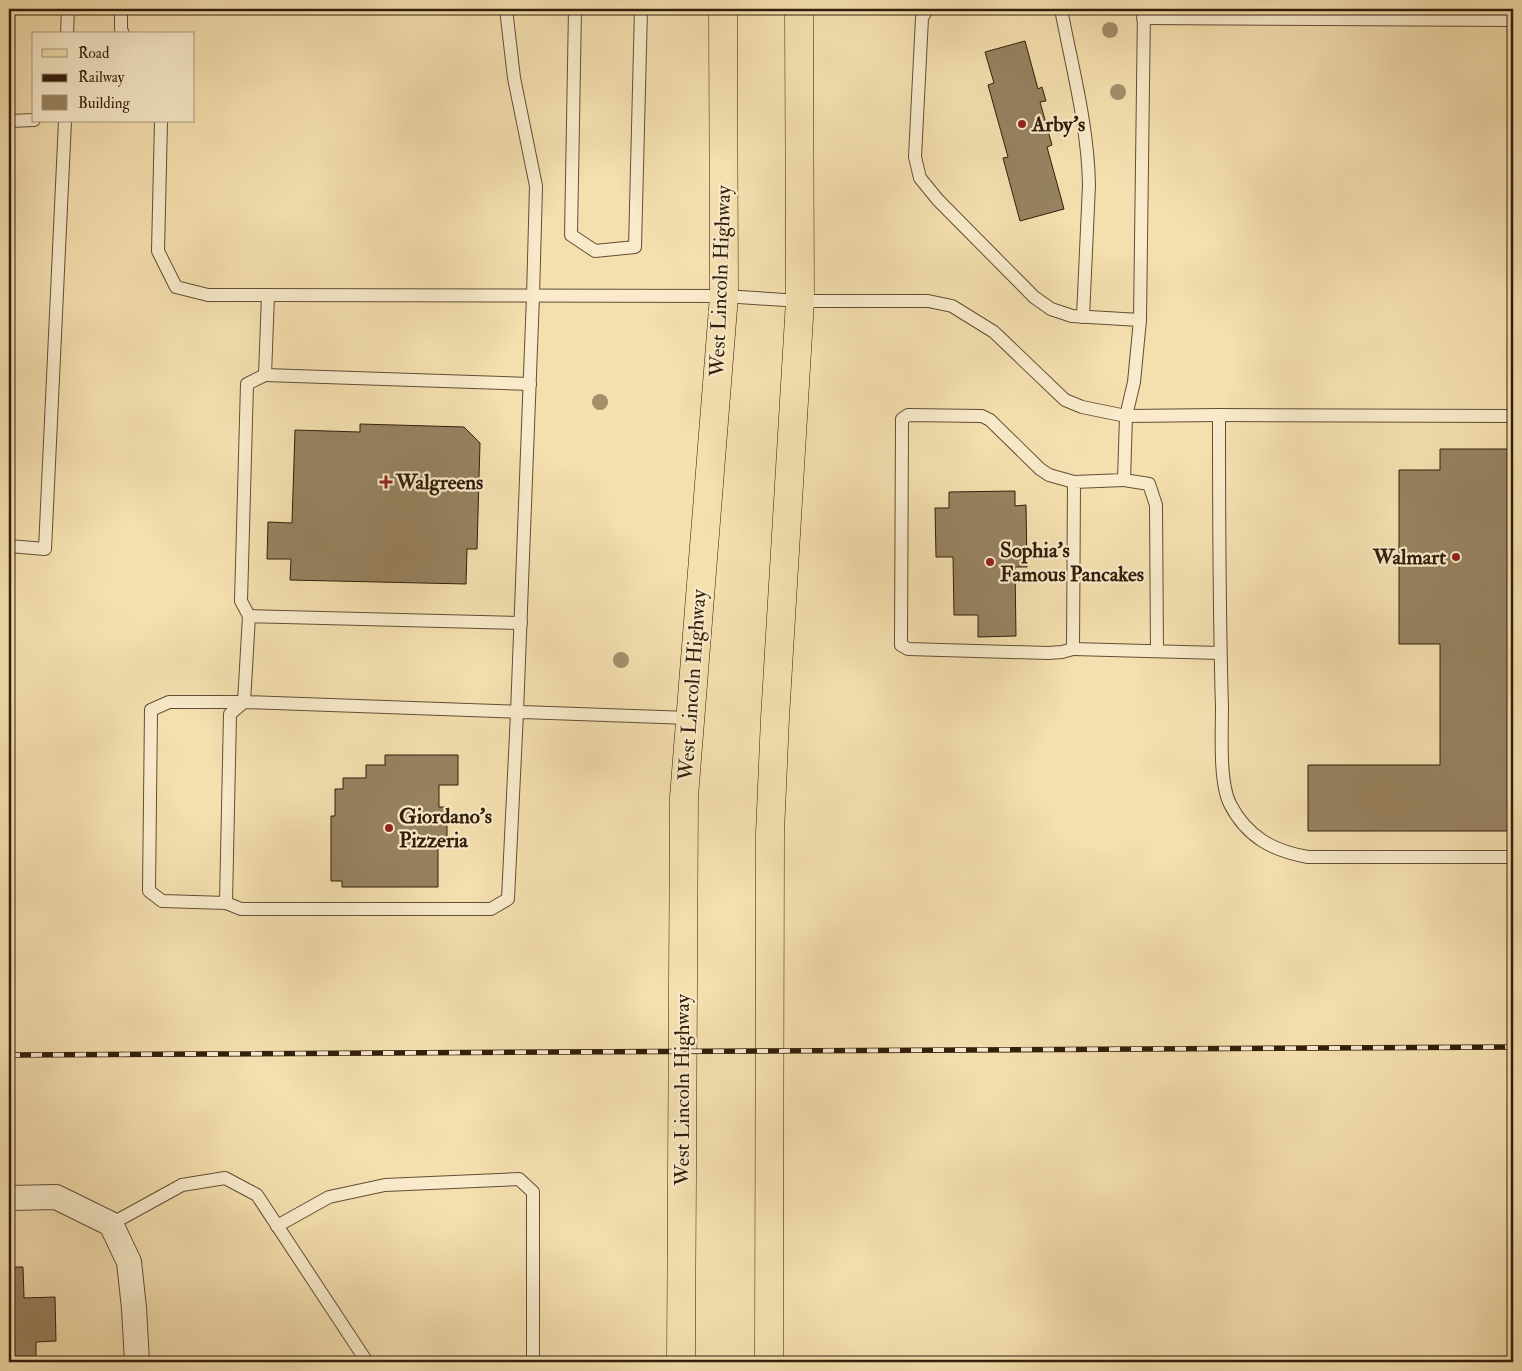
<svg xmlns="http://www.w3.org/2000/svg" width="1522" height="1371" font-family="'IM FELL Double Pica',serif">
<rect width="100%" height="100%" fill="#f4dfae"/>
<filter id="stains"><feTurbulence type="fractalNoise" baseFrequency=".004" numOctaves="4"/><feColorMatrix values="0 0 0 0 .2 0 0 0 0 .09 0 0 0 0 .02 0 0 0 .5 -.17"/></filter>
<radialGradient id="worn" r=".72"><stop offset=".6" stop-color="#630" stop-opacity="0"/><stop offset="1" stop-color="#630" stop-opacity=".3"/></radialGradient>
<!-- building -->
<g fill="#978260" stroke="#321e0b">
<path d="M 1025,41 L 1038,89 L 1042,87 L 1046,101 L 1040,102 L 1052,145 L 1047,147 L 1064,209 L 1020,221 L 1003,158 L 1008,157 L 988,85 L 994,83 L 985,52 Z"/>
<path d="M 360,424 L 464,427 L 480,443 L 477,549 L 467,549 L 466,584 L 290,580 L 291,559 L 267,559 L 268,522 L 292,523 L 295,430 L 360,432 Z"/>
<path d="M 1440,449 L 1513,449 L 1513,831 L 1308,831 L 1308,765 L 1440,765 L 1440,644 L 1399,644 L 1399,470 L 1440,470 Z"/>
<path d="M 1015,491 L 1015,506 L 1026,505 L 1027,567 L 1015,567 L 1016,636 L 978,637 L 978,615 L 954,615 L 953,557 L 936,557 L 935,508 L 949,508 L 949,492 Z"/>
<path d="M 385,755 L 458,755 L 458,785 L 439,785 L 439,807 L 447,807 L 447,840 L 438,840 L 438,887 L 342,887 L 342,881 L 331,881 L 331,816 L 335,816 L 335,789 L 343,789 L 343,778 L 366,778 L 366,765 L 385,765 Z"/>
<path d="M 9,1267 L 23,1267 L 24,1298 L 55,1297 L 56,1341 L 36,1342 L 36,1362 L 9,1362 Z"/>
</g>
<g fill="none" stroke-linecap="round" stroke-linejoin="round">
<!-- lane casing -->
<g stroke="#624e34" stroke-width="14">
<g id="lane">
<path d="M 121,9 L 121,29 L 123,34"/>
<path d="M 506,9 L 514,78 L 536,186 L 533,296 L 517,713 L 508,899 L 491,909 L 241,909 L 226,903 L 230,714 L 244,702 L 689,718"/>
<path d="M 575,9 L 571,235 L 595,251 L 635,247 L 641,9"/>
<path d="M 927,9 L 922,18 L 915,157 L 920,178 L 938,200 L 1034,297 L 1051,309 L 1072,316 L 1140,320"/>
<path d="M 1061,9 C 1072,67 1088,126 1089,185 L 1083,317"/>
<path d="M 1144,9 L 1140,320 L 1134,382 L 1126,416 L 1124,480 L 1074,482 L 1073,649 L 1220,653"/>
<path d="M 1143,18 L 1513,20"/>
<path d="M 67,34 L 68,9"/>
<path d="M 9,121 L 34,120"/>
<path d="M 161,121 L 158,251 L 176,287 L 208,295 L 724,296 L 800,301 L 928,301 L 952,306 L 994,332 L 1065,400 L 1082,407 L 1126,416 L 1219,415 L 1513,416"/>
<path d="M 268,295 L 265,375 L 530,384"/>
<path d="M 1219,415 C 1219,512 1219,609 1222,707 C 1222,733 1219,782 1230,804 C 1247,837 1273,851 1308,857 L 1513,857"/>
<path d="M 1124,480 L 1149,484 L 1156,505 L 1157,651"/>
<path d="M 9,546 L 45,549 L 65,121"/>
<path d="M 249,616 L 241,601 L 247,384 L 265,375"/>
<path d="M 1073,649 L 1062,652 L 1048,653 L 908,649 L 901,645 L 902,419 L 908,415 L 982,416 L 990,420 L 1040,469 L 1049,475 L 1074,482"/>
<path d="M 226,903 L 162,901 L 149,891 L 151,710 L 169,702 L 244,702 L 249,616 L 521,623"/>
<path d="M 111,1224 L 182,1185 L 225,1178 L 257,1195 L 367,1362"/>
<path d="M 277,1226 L 329,1197 L 385,1185 L 519,1179 L 533,1192 L 533,1362"/>
</g>
</g>
<!-- street casing -->
<g stroke="#624e34" stroke-width="26">
<path id="street" d="M 9,1198 L 56,1197 L 111,1224 L 129,1262 L 134,1308 L 137,1362"/>
</g>
<!-- primary casing -->
<g stroke="#321e0b" stroke-width="29">
<g id="primary">
<path d="M 681,1362 L 684,797 L 724,296 L 723,9"/>
<path d="M 769,1362 L 770,833 L 775,718 L 800,301 L 799,9"/>
</g>
</g>
<!-- lane -->
<use href="#lane" stroke="#f8eaca" stroke-width="12"/>
<!-- street -->
<use href="#street" stroke="#f8eaca" stroke-width="24"/>
<!-- primary -->
<use href="#primary" stroke="#f4dfae" stroke-width="28"/>
<!-- rail casing -->
<g stroke="#321e0b" stroke-width="5.5">
<path id="rail" d="M 9,1055 L 1513,1047"/>
</g>
<!-- rail -->
<use href="#rail" stroke="#f8eaca" stroke-width="4" stroke-dasharray="11" stroke-linecap="butt"/>
</g>
<!-- trees -->
<g fill="#a48f6b">
<circle cx="1110" cy="30" r="8"/>
<circle cx="1118" cy="92" r="8"/>
<circle cx="600" cy="402" r="8"/>
<circle cx="621" cy="660" r="8"/>
</g>
<!-- markers -->
<g fill="#8f2418" stroke="#f8eaca" stroke-width="2">
<circle cx="1022" cy="124" r="5"/>
<path d="M383.5 474.5h5v5h5v5h-5v5h-5v-5h-5v-5h5z"/>
<circle cx="1456" cy="557" r="5"/>
<circle cx="990" cy="562" r="5"/>
<circle cx="389" cy="828" r="5"/>
</g>
<g text-anchor="middle" stroke-width="4.5" stroke-linejoin="round" paint-order="stroke">
<!-- poi labels -->
<g font-size="21" font-weight="bold" fill="#321e0b" stroke="#f8eaca" text-anchor="start">
<text x="1032" y="131">Arby's</text>
<text x="396" y="489">Walgreens</text>
<text x="1000" y="557">Sophia's<tspan x="1000" dy="24">Famous Pancakes</tspan></text>
<text x="1446" y="564" text-anchor="end">Walmart</text>
<text x="399" y="823">Giordano's<tspan x="399" dy="24">Pizzeria</tspan></text>
</g>
<!-- street labels -->
<g font-size="21" fill="#321e0b" stroke="#f8eaca">
<text transform="translate(720 281) rotate(-88)" y="7">West Lincoln Highway</text>
<text transform="translate(692 685) rotate(-86)" y="7">West Lincoln Highway</text>
<text transform="translate(682 1090) rotate(-90)" y="7">West Lincoln Highway</text>
</g>
</g>
<!-- margin -->
<rect width="1522" height="1371" fill="none" stroke="#f4dfae" stroke-width="30"/>
<rect x="10" y="10" width="1502" height="1351" fill="none" stroke="#321e0b" stroke-width="2.5"/>
<rect x="15" y="15" width="1492" height="1341" fill="none" stroke="#321e0b"/>
<!-- legend -->
<rect x="32" y="32" width="162" height="90" fill="#f8eaca" stroke="#a9987e"/>
<rect x="42" y="49" width="25" height="8" fill="#f4dfae" stroke="#a9987e"/>
<text x="78" y="58" font-size="15" fill="#321e0b">Road</text>
<rect x="42" y="74" width="25" height="8" fill="#321e0b" stroke="#a9987e"/>
<text x="78" y="82" font-size="15" fill="#321e0b">Railway</text>
<rect x="42" y="95" width="25" height="15" fill="#978260" stroke="#a9987e"/>
<text x="78" y="108" font-size="15" fill="#321e0b">Building</text>
<rect width="100%" height="100%" filter="url(#stains)"/>
<rect width="100%" height="100%" fill="url(#worn)"/>
</svg>
